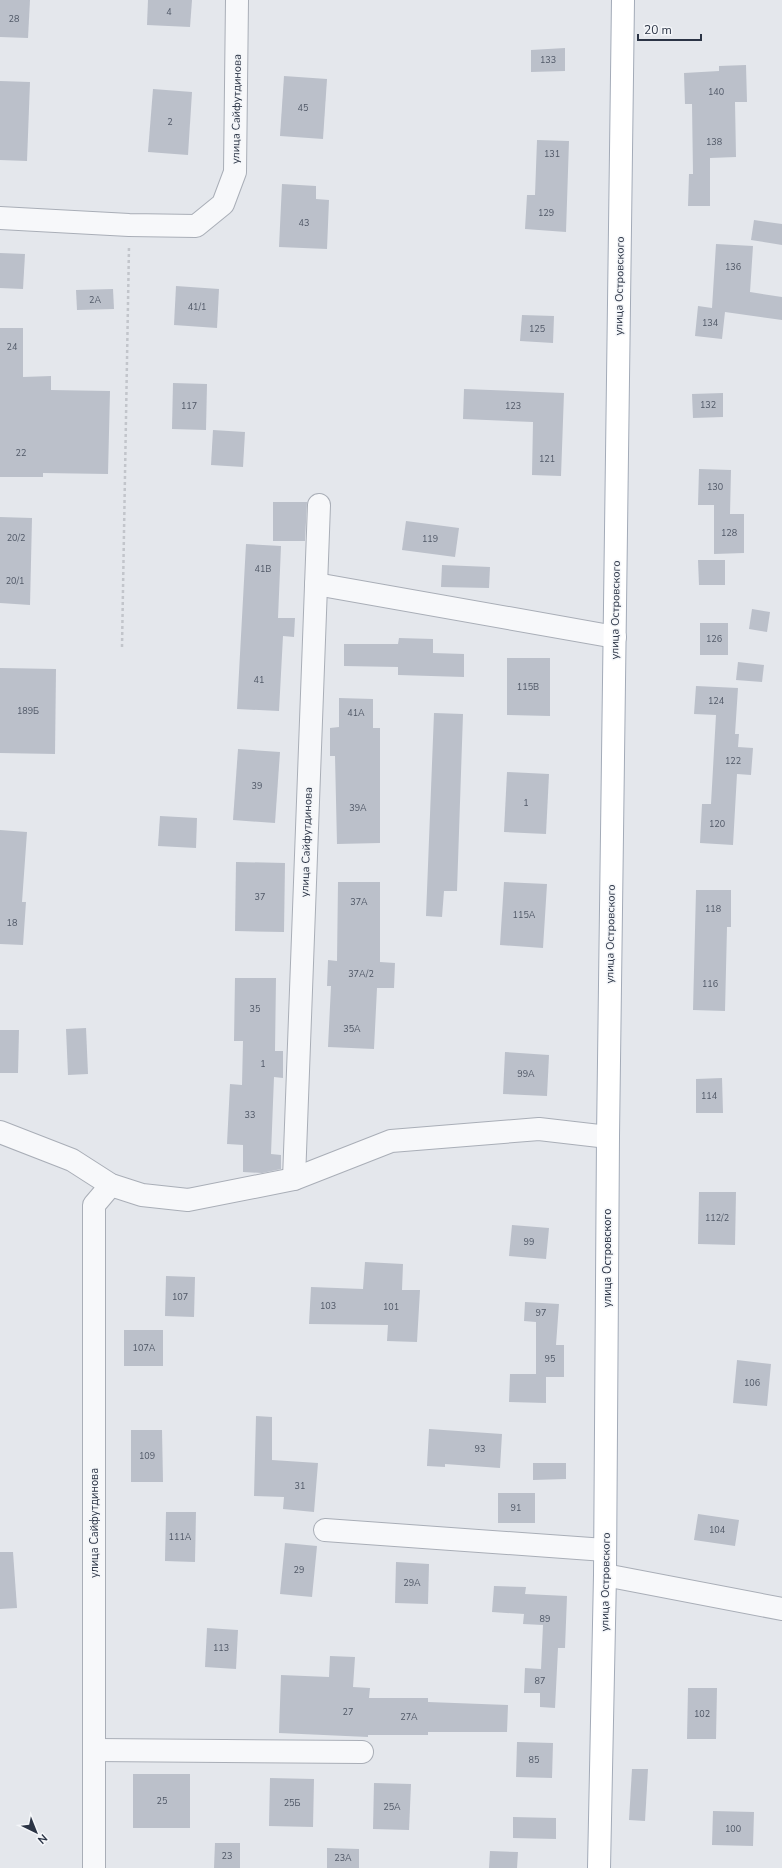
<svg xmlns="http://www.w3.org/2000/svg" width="782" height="1868" font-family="'Nunito Sans',sans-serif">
<rect width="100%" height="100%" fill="#e4e7ec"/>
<!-- building -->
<g fill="#bbc0ca">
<path d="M 0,0 L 30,0 L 28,38 L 0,37 Z"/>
<path d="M 148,0 L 192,0 L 190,27 L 147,25 Z"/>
<path d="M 565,48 L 565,71 L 531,72 L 531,50 Z"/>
<path d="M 746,65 L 747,102 L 735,102 L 736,157 L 710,158 L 710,206 L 688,206 L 689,174 L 693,174 L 692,104 L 685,104 L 684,73 L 719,71 L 719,66 Z"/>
<path d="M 284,76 L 327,79 L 323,139 L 280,136 Z"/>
<path d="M 0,81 L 30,82 L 27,161 L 0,160 Z"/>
<path d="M 153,89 L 192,92 L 188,155 L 148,152 Z"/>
<path d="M 537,140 L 569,141 L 566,232 L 525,229 L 527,195 L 535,195 Z"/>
<path d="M 282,184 L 316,186 L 316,199 L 329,200 L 327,249 L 279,247 Z"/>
<path d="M 754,220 L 782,224 L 782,245 L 751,240 Z"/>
<path d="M 716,244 L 753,246 L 750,292 L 782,297 L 782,320 L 725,312 L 722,339 L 695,336 L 698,306 L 712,308 Z"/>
<path d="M 0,253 L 25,254 L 23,289 L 0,288 Z"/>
<path d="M 176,286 L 219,289 L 217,328 L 174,325 Z"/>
<path d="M 113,289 L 114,309 L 77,310 L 76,290 Z"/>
<path d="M 522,315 L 554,316 L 553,343 L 520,341 Z"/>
<path d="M 0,328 L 23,328 L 23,377 L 51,376 L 51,390 L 110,391 L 108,474 L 43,473 L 43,477 L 0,477 Z"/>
<path d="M 173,383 L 207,384 L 206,430 L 172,429 Z"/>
<path d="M 464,389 L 564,393 L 561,476 L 532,475 L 533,422 L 463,419 Z"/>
<path d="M 723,393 L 723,417 L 693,418 L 692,394 Z"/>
<path d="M 213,430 L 245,432 L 243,467 L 211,465 Z"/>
<path d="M 699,469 L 731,470 L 730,514 L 744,514 L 744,553 L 714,554 L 714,505 L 698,505 Z"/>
<path d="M 273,502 L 307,502 L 305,541 L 273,541 Z"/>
<path d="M 0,517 L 32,518 L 30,605 L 0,603 Z"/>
<path d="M 406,521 L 459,528 L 455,557 L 402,550 Z"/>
<path d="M 246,544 L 281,546 L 278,618 L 295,618 L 294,637 L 283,636 L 279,711 L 237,709 Z"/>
<path d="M 698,560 L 725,560 L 725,585 L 699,585 Z"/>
<path d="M 442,565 L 490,567 L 489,588 L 441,587 Z"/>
<path d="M 752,609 L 770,612 L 767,632 L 749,629 Z"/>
<rect x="700" y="623" width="28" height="32"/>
<path d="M 399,638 L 433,639 L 433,653 L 464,654 L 464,677 L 398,675 L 398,667 L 344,666 L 344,644 L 398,644 Z"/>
<path d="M 507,658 L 550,658 L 550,716 L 507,715 Z"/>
<path d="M 738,662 L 764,665 L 762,682 L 736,680 Z"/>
<path d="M 0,668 L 56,669 L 55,754 L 0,753 Z"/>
<path d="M 696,686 L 738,688 L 735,734 L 739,734 L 738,747 L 753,748 L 751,775 L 737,774 L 733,845 L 700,843 L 702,804 L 711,804 L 716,715 L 694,714 Z"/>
<path d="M 339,698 L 373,699 L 373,728 L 380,728 L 380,843 L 337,844 L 335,756 L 330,756 L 330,728 L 339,727 Z"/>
<path d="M 434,713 L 463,714 L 457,891 L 444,891 L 442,917 L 426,916 Z"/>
<path d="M 238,749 L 280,752 L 275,823 L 233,820 Z"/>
<path d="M 507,772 L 549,774 L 546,834 L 504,832 Z"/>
<path d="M 160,816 L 197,818 L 196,848 L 158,846 Z"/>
<path d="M 0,830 L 27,832 L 22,902 L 26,902 L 23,945 L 0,944 Z"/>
<path d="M 236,862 L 285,863 L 284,932 L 235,931 Z"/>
<path d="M 338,882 L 380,882 L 380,962 L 395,963 L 394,988 L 377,988 L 374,1049 L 328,1047 L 331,986 L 327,986 L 328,960 L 337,961 Z"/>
<path d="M 504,882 L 547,884 L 543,948 L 500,945 Z"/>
<path d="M 696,890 L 731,890 L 731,927 L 727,927 L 725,1011 L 693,1010 Z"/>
<path d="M 235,978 L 276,978 L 275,1051 L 283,1051 L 283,1078 L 274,1077 L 271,1154 L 281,1155 L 281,1169 L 262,1173 L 243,1172 L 243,1145 L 227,1144 L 230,1084 L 242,1085 L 243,1041 L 234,1041 Z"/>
<path d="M 86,1028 L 88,1074 L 68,1075 L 66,1029 Z"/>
<path d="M 0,1030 L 19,1030 L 18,1073 L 0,1073 Z"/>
<path d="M 505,1052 L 549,1055 L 547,1096 L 503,1094 Z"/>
<path d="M 722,1078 L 723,1113 L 696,1113 L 696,1079 Z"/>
<path d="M 699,1192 L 736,1192 L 735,1245 L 698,1244 Z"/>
<path d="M 512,1225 L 549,1228 L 546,1259 L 509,1256 Z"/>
<path d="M 365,1262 L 403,1264 L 402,1290 L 420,1290 L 417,1342 L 387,1341 L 388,1325 L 309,1324 L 311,1287 L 363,1289 Z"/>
<path d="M 166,1276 L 195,1277 L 194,1317 L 165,1316 Z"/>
<path d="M 525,1302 L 559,1304 L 556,1345 L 564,1345 L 564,1377 L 546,1377 L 546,1403 L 509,1402 L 510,1374 L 536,1374 L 536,1322 L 524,1321 Z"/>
<rect x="124" y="1330" width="39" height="36"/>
<path d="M 737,1360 L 771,1364 L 767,1406 L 733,1403 Z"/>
<path d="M 256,1416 L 272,1417 L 272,1460 L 318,1463 L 314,1512 L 283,1509 L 284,1497 L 254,1496 Z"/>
<path d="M 429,1429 L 502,1434 L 500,1468 L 445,1464 L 445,1467 L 427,1466 Z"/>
<path d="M 131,1430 L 162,1430 L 163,1482 L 131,1482 Z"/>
<path d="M 533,1463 L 566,1463 L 566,1479 L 533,1480 Z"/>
<rect x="498" y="1493" width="37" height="30"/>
<path d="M 166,1512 L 196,1512 L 195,1562 L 165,1561 Z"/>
<path d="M 698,1514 L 739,1520 L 735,1546 L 694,1540 Z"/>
<path d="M 285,1543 L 317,1546 L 312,1597 L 280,1594 Z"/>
<path d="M 0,1552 L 13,1552 L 17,1608 L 0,1609 Z"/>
<path d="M 396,1562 L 429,1564 L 428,1604 L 395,1603 Z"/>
<path d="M 494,1586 L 526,1587 L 525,1594 L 567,1596 L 565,1648 L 558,1648 L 555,1708 L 540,1707 L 540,1693 L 524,1693 L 525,1668 L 541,1669 L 543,1625 L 523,1624 L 524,1614 L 492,1612 Z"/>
<path d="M 207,1628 L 238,1630 L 236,1669 L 205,1667 Z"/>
<path d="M 330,1656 L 355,1657 L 353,1687 L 370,1688 L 369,1698 L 428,1698 L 428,1702 L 508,1705 L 507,1732 L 428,1732 L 428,1735 L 368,1735 L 368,1737 L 279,1733 L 281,1675 L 329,1677 Z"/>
<path d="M 688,1688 L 717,1688 L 716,1739 L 687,1739 Z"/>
<path d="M 517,1742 L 553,1743 L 552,1778 L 516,1777 Z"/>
<path d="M 632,1769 L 648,1769 L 645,1821 L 629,1820 Z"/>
<rect x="133" y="1774" width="57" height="54"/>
<path d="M 270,1778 L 314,1779 L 313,1827 L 269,1826 Z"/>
<path d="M 374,1783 L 411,1784 L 409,1830 L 373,1829 Z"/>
<path d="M 713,1811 L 754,1812 L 753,1846 L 712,1845 Z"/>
<path d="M 513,1817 L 556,1818 L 556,1839 L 513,1838 Z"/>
<path d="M 215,1843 L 240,1843 L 240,1868 L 214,1868 Z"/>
<path d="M 327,1848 L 359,1849 L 359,1868 L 327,1868 Z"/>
<path d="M 490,1851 L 518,1852 L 517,1868 L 489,1868 Z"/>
</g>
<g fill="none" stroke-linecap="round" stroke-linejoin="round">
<!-- minor casing -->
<g stroke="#a9aeb7" stroke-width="24">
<g id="minor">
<path d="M 0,218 L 129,225 L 196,226 L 223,204 L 235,172 L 237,0"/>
<path d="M 316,584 L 615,637"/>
<path d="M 0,1132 L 72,1160 L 111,1185 L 142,1195 L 188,1200 L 294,1179 L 391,1141 L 539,1129 L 608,1137"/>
<path d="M 294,1179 L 319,505"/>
<path d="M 325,1530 L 605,1550"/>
<path d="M 605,1575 L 782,1609"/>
<path d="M 95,1750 L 362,1752"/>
<path d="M 94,1868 L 94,1205 L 111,1185"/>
</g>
</g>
<!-- major casing -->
<g stroke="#a3abb8" stroke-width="24">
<path id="major" d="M 599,1868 L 605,1575 L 608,1137 L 623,0"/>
</g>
<!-- path -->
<path stroke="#c2c5cb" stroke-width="2.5" stroke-dasharray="3 3" stroke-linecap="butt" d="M 122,647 L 129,246"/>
<!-- minor -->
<use href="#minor" stroke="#f7f8fa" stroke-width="22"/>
<!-- major -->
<use href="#major" stroke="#fff" stroke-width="22"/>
</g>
<g text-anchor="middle" stroke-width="3" stroke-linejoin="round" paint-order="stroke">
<!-- number labels -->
<g font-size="9" fill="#4f5766">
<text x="169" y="15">4</text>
<text x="14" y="22">28</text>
<text x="548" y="63">133</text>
<text x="716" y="95">140</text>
<text x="303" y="111">45</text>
<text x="170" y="125">2</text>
<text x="714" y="145">138</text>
<text x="552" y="157">131</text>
<text x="546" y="216">129</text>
<text x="304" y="226">43</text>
<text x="733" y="270">136</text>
<text x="95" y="303">2А</text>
<text x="197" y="310">41/1</text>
<text x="710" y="326">134</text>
<text x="537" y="332">125</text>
<text x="12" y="350">24</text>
<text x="708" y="408">132</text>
<text x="189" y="409">117</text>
<text x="513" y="409">123</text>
<text x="21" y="456">22</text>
<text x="547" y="462">121</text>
<text x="715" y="490">130</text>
<text x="729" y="536">128</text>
<text x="16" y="541">20/2</text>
<text x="430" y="542">119</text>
<text x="263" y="572">41В</text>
<text x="15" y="584">20/1</text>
<text x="714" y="642">126</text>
<text x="259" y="683">41</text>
<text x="528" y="690">115В</text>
<text x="716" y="704">124</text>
<text x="28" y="714">189Б</text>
<text x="356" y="716">41А</text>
<text x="733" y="764">122</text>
<text x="257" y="789">39</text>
<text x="526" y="806">1</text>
<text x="358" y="811">39А</text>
<text x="717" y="827">120</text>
<text x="260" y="900">37</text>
<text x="359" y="905">37А</text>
<text x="713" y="912">118</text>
<text x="524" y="918">115А</text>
<text x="12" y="926">18</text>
<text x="361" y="977">37А/2</text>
<text x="710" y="987">116</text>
<text x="255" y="1012">35</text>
<text x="352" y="1032">35А</text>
<text x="263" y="1067">1</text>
<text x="526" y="1077">99А</text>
<text x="709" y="1099">114</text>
<text x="250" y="1118">33</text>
<text x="717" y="1221">112/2</text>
<text x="529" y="1245">99</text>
<text x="180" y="1300">107</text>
<text x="328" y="1309">103</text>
<text x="391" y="1310">101</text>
<text x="541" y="1316">97</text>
<text x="144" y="1351">107А</text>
<text x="550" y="1362">95</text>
<text x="752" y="1386">106</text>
<text x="480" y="1452">93</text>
<text x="147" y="1459">109</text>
<text x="300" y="1489">31</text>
<text x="516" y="1511">91</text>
<text x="717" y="1533">104</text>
<text x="180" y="1540">111А</text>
<text x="299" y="1573">29</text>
<text x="412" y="1586">29А</text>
<text x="545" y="1622">89</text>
<text x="221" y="1651">113</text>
<text x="540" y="1684">87</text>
<text x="348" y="1715">27</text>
<text x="702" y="1717">102</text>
<text x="409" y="1720">27А</text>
<text x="534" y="1763">85</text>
<text x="162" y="1804">25</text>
<text x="292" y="1806">25Б</text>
<text x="392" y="1810">25А</text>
<text x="733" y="1832">100</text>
<text x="227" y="1859">23</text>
<text x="343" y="1861">23А</text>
</g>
<!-- street labels -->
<g font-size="11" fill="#2b3445" stroke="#f4f6f9">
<text transform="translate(236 109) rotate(-89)" y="4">улица Сайфутдинова</text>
<text transform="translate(619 286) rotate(-89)" y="4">улица Островского</text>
<text transform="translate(615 610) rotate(-89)" y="4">улица Островского</text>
<text transform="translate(306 842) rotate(-88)" y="4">улица Сайфутдинова</text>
<text transform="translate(610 934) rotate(-89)" y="4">улица Островского</text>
<text transform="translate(607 1258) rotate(-90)" y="4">улица Островского</text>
<text transform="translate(94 1523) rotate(-90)" y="4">улица Сайфутдинова</text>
<text transform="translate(605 1582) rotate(-89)" y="4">улица Островского</text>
</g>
</g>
<!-- north arrow -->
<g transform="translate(36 1832) rotate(137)" stroke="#f4f6f9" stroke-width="3" paint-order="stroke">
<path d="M0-3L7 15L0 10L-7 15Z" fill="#2b3445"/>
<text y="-6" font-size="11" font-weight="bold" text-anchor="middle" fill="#2b3445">N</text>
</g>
<!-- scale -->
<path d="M638 34v6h63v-6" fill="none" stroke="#2b3445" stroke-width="2"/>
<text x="644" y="34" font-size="12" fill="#2b3445" stroke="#f4f6f9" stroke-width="3" paint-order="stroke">20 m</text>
</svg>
